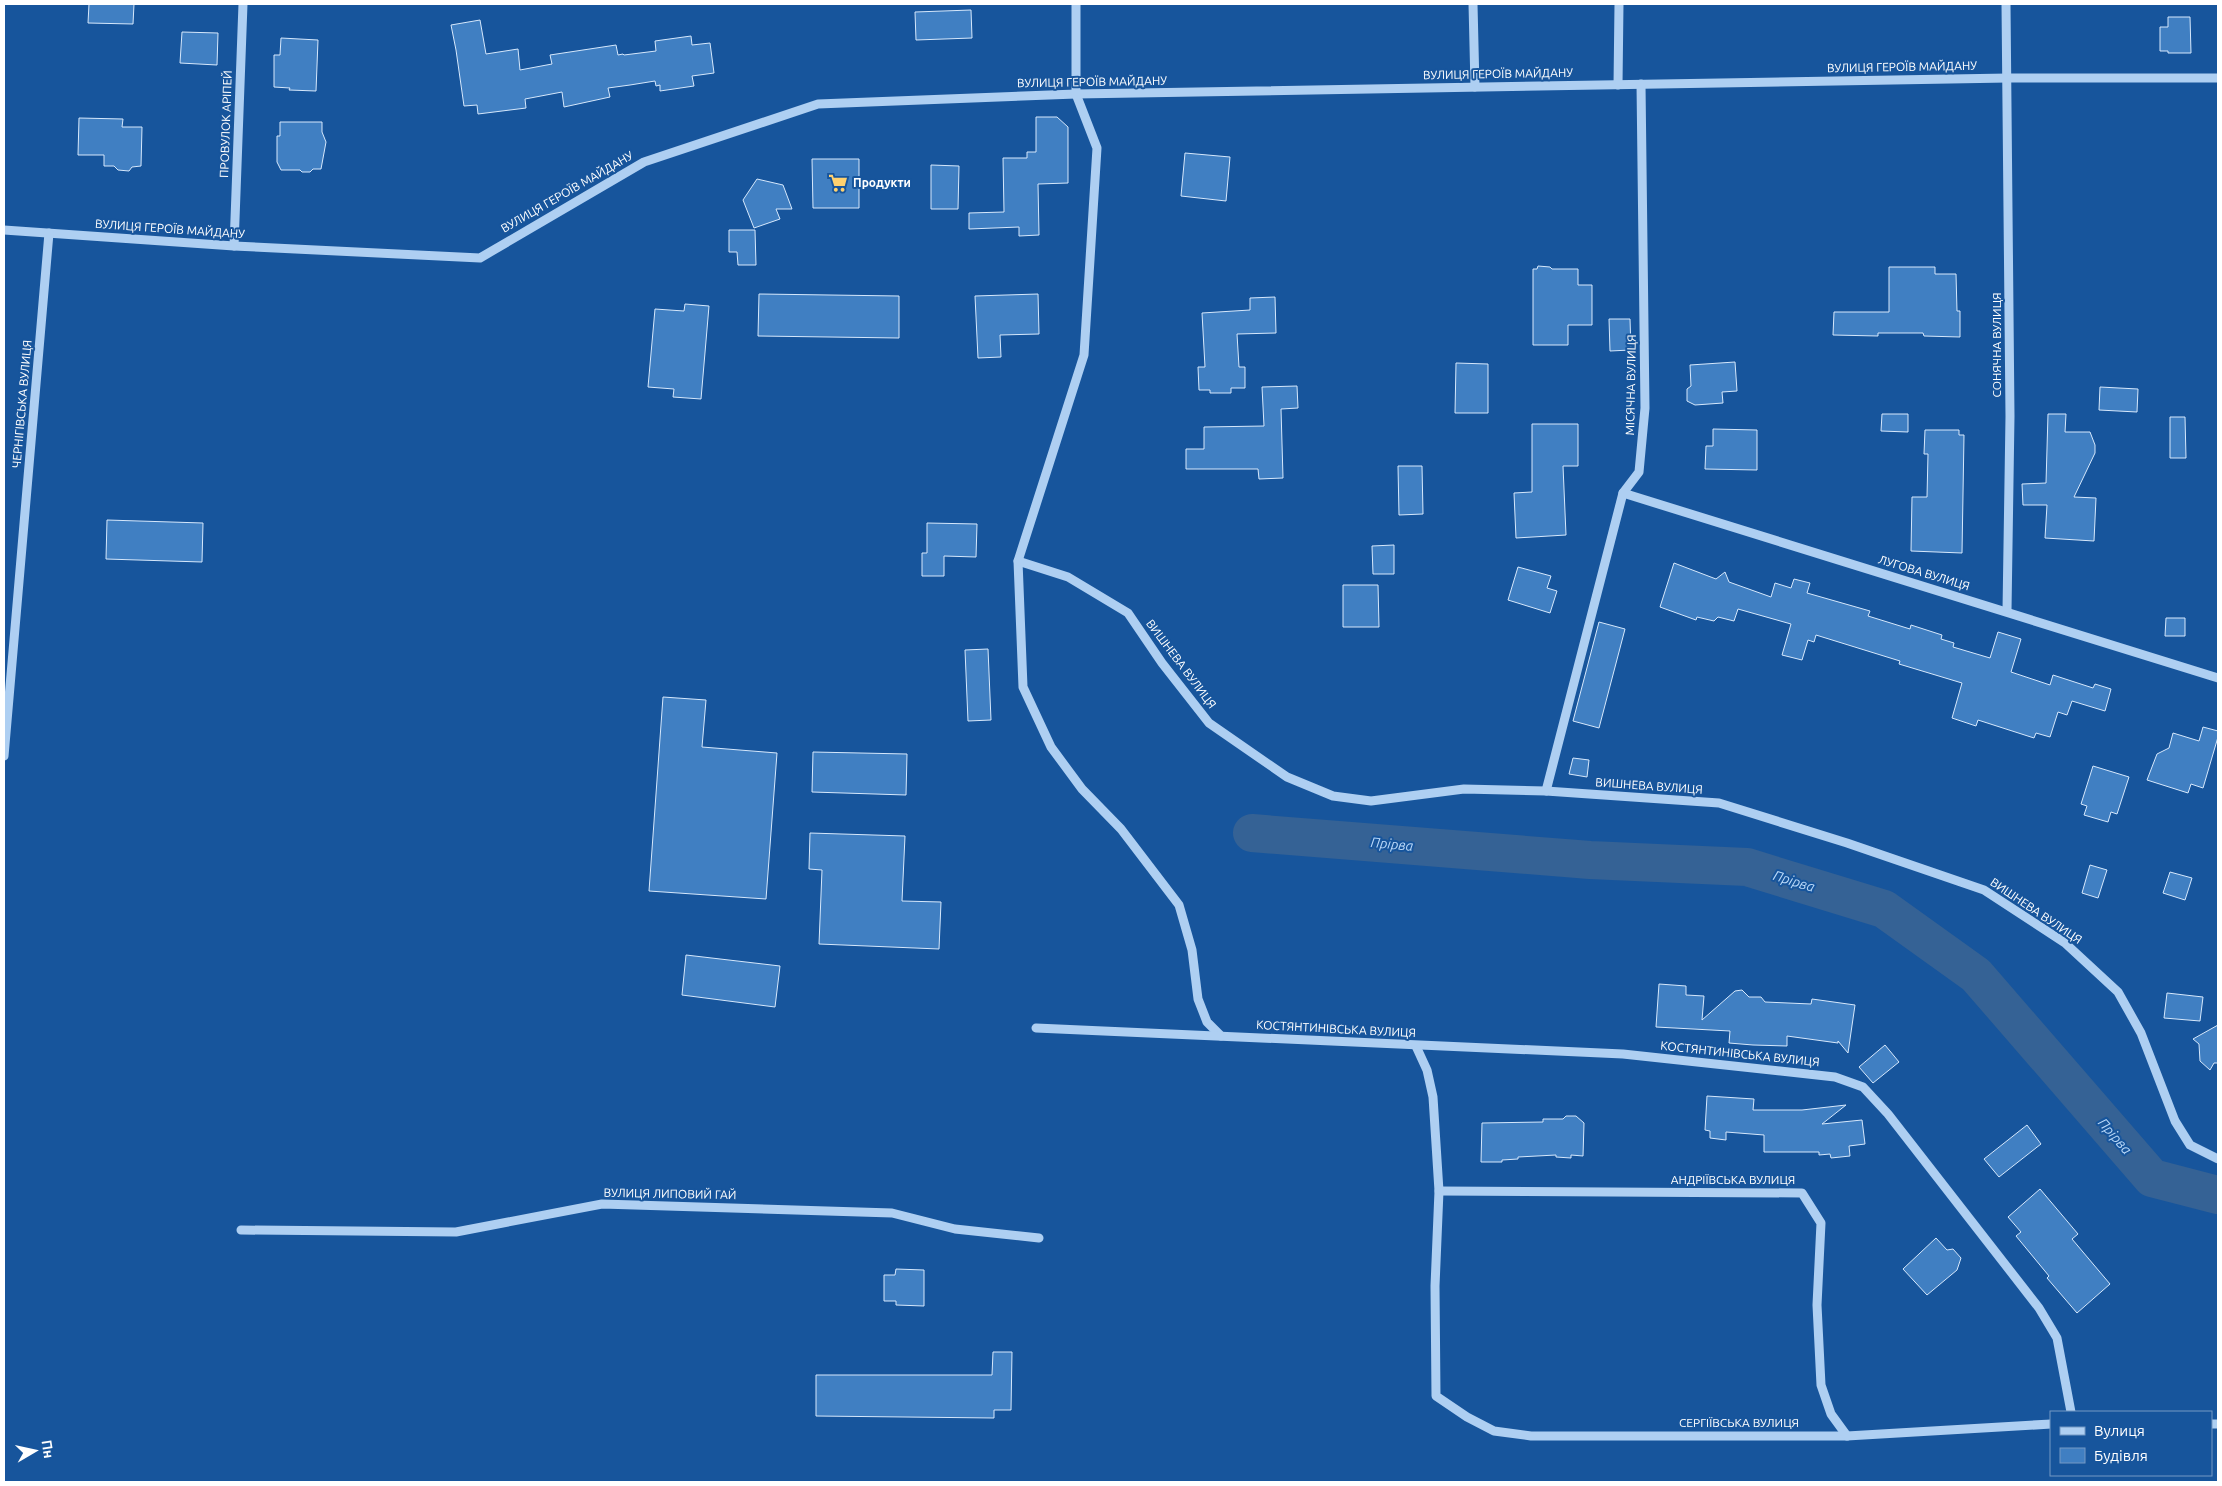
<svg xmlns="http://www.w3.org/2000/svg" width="2222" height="1486" font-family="Ubuntu,sans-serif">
<rect width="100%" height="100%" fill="#17559c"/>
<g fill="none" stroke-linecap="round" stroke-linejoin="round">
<!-- river -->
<path stroke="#356295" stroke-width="38" d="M 1252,833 L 1590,860 L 1747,867 L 1884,909 L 1976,975 L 2152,1178 L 2218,1195"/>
</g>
<!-- building -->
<g fill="#407fc2" stroke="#d6e8fc">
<path d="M 89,4 L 134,4 L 133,24 L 88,23 Z"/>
<path d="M 971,10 L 972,38 L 916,40 L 915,12 Z"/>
<path d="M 2168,17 L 2190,17 L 2191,53 L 2168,53 L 2168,51 L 2160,51 L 2160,27 L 2168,27 Z"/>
<path d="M 480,20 L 486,54 L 518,49 L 520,70 L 552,64 L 550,55 L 616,45 L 618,55 L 623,54 L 624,55 L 656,51 L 655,41 L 691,36 L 692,45 L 710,43 L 714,73 L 692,76 L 694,86 L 660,91 L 660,85 L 656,86 L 655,81 L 630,85 L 608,88 L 610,97 L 564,107 L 562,92 L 525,99 L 526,108 L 478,114 L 477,105 L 464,106 L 456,50 L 451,25 Z"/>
<path d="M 182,32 L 218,33 L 217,65 L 180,63 Z"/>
<path d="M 281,38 L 318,40 L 316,91 L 289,90 L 290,88 L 274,87 L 274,55 L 280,55 Z"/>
<path d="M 1036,117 L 1057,117 L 1068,127 L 1068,183 L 1038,184 L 1039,235 L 1019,236 L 1019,227 L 969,229 L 969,213 L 1004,212 L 1003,158 L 1027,158 L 1027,152 L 1036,152 Z"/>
<path d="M 79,118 L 123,119 L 122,127 L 142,127 L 141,166 L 132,167 L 129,171 L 118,170 L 114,166 L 104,166 L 104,155 L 78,155 Z"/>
<path d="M 280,122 L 322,122 L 322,132 L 326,142 L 321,169 L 313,169 L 310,172 L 302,172 L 300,170 L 281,170 L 277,162 L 277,136 L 280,136 Z"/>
<path d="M 1185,153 L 1230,157 L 1226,201 L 1181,196 Z"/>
<path d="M 812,159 L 859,159 L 859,208 L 813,208 Z"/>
<path d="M 931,165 L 959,166 L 958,209 L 931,209 Z"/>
<path d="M 757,179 L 783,185 L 792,209 L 776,209 L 780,219 L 754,228 L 743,200 Z"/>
<path d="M 729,230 L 755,230 L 756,265 L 738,265 L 737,252 L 729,252 Z"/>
<path d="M 1538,266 L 1550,267 L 1552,269 L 1578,269 L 1578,285 L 1592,285 L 1592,325 L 1568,325 L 1568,345 L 1533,345 L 1533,269 L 1537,269 Z"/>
<path d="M 1889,267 L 1935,267 L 1935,274 L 1956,274 L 1957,311 L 1960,311 L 1960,337 L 1924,336 L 1923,333 L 1878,333 L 1878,336 L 1833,335 L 1834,312 L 1889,312 Z"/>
<path d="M 759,294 L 899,296 L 899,338 L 758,336 Z"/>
<path d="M 1038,294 L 1039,334 L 1000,335 L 1001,357 L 978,358 L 975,296 Z"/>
<path d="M 1275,297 L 1276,333 L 1237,334 L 1239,367 L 1245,367 L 1245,388 L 1231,388 L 1231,393 L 1210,393 L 1210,390 L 1199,390 L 1198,367 L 1205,367 L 1202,313 L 1250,310 L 1250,298 Z"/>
<path d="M 685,304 L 709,306 L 701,399 L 673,397 L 674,389 L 648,387 L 655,309 L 684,311 Z"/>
<path d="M 1609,319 L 1630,319 L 1631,350 L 1610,351 Z"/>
<path d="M 1735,362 L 1737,391 L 1722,392 L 1723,403 L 1695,405 L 1687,401 L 1687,389 L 1691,386 L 1690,365 Z"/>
<path d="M 1456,363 L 1488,364 L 1488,413 L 1455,413 Z"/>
<path d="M 1297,386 L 1298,408 L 1281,409 L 1283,478 L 1259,479 L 1258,469 L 1186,469 L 1186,449 L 1204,449 L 1204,427 L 1264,426 L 1262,387 Z"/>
<path d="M 2100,387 L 2138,389 L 2137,412 L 2099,410 Z"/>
<path d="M 1882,414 L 1908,414 L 1908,432 L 1881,431 Z"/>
<path d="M 2048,414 L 2066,414 L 2065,432 L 2090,432 L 2095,445 L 2095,453 L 2074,497 L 2096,498 L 2094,541 L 2045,538 L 2047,505 L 2023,505 L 2022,484 L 2046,483 Z"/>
<path d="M 2170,417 L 2185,417 L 2186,458 L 2170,458 Z"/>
<path d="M 1532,424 L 1578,424 L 1578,466 L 1563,466 L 1566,535 L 1516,538 L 1514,493 L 1532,492 Z"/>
<path d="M 1713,429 L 1757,430 L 1757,470 L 1705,469 L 1706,446 L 1713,446 Z"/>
<path d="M 1925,430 L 1959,430 L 1959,435 L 1964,435 L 1962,553 L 1911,551 L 1912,497 L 1927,497 L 1928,454 L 1924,454 Z"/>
<path d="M 1398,466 L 1422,466 L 1423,514 L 1399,515 Z"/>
<path d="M 107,520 L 203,523 L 202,562 L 106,559 Z"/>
<path d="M 927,523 L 977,524 L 976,557 L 944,556 L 944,576 L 922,576 L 922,553 L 927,553 Z"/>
<path d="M 1394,545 L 1394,574 L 1373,574 L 1372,546 Z"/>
<path d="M 1674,563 L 1716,579 L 1725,572 L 1729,582 L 1771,597 L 1775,583 L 1791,588 L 1794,579 L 1810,583 L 1807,593 L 1870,611 L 1868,616 L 1910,629 L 1911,625 L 1942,635 L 1941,639 L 1954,643 L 1953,647 L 1990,658 L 1998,632 L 2021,639 L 2011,672 L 2050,685 L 2053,675 L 2093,688 L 2095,684 L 2111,689 L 2105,711 L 2072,701 L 2067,715 L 2058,712 L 2050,737 L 2036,733 L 2034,738 L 1978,720 L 1976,726 L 1952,718 L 1962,683 L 1899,664 L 1900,661 L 1816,635 L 1814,642 L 1808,640 L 1802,660 L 1782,655 L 1791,624 L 1738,609 L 1734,621 L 1718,617 L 1714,621 L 1697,617 L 1696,620 L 1660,607 Z"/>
<path d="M 1518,567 L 1551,576 L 1547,588 L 1557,591 L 1550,613 L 1508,600 Z"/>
<path d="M 1343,585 L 1378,585 L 1379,627 L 1343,627 Z"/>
<path d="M 2166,618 L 2185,618 L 2185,636 L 2165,636 Z"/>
<path d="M 1599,622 L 1625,629 L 1599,728 L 1573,721 Z"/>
<path d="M 988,649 L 991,720 L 968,721 L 965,650 Z"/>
<path d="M 663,697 L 706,700 L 702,747 L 777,753 L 766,899 L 649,891 Z"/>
<path d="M 2203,727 L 2218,731 L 2218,737 L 2203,788 L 2191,784 L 2188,793 L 2147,780 L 2157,754 L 2169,748 L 2173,733 L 2199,741 Z"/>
<path d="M 813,752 L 907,754 L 906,795 L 812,792 Z"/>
<path d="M 1573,758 L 1589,760 L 1587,777 L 1569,774 Z"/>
<path d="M 2093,766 L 2129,777 L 2117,814 L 2111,812 L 2108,822 L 2084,815 L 2087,806 L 2081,804 Z"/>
<path d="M 810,833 L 905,836 L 902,901 L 941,902 L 939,949 L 819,944 L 822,870 L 809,869 Z"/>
<path d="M 2090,865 L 2107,870 L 2098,898 L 2082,893 Z"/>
<path d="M 2170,872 L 2192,878 L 2185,900 L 2163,893 Z"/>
<path d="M 686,955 L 780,966 L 775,1007 L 682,995 Z"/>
<path d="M 1659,984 L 1686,986 L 1686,995 L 1704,996 L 1702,1020 L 1735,991 L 1742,990 L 1749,997 L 1761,997 L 1765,1002 L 1811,1004 L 1812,999 L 1855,1005 L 1848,1053 L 1838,1041 L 1838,1043 L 1787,1036 L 1787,1046 L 1753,1045 L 1729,1043 L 1730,1031 L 1656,1027 Z"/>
<path d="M 2167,993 L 2203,997 L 2200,1021 L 2164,1018 Z"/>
<path d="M 2218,1025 L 2218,1063 L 2214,1063 L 2210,1070 L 2200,1061 L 2199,1044 L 2193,1039 Z"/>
<path d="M 1885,1045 L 1899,1062 L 1873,1083 L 1859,1067 Z"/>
<path d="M 1707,1096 L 1754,1099 L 1753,1110 L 1802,1110 L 1846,1105 L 1822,1124 L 1862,1120 L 1865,1144 L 1849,1146 L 1850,1156 L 1831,1158 L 1830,1154 L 1819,1155 L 1819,1152 L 1764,1152 L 1764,1135 L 1726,1132 L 1726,1140 L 1710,1138 L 1710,1131 L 1705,1130 Z"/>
<path d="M 1566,1116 L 1576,1116 L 1584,1123 L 1583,1156 L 1571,1155 L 1571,1158 L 1556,1157 L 1556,1155 L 1518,1157 L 1518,1159 L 1502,1160 L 1502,1162 L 1481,1162 L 1482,1123 L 1543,1122 L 1543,1119 L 1563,1119 Z"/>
<path d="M 2027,1125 L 2041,1144 L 1999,1177 L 1984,1159 Z"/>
<path d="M 2040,1189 L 2078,1234 L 2072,1239 L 2110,1284 L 2077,1313 L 2047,1278 L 2049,1276 L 2016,1236 L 2021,1232 L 2008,1217 Z"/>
<path d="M 1936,1238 L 1947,1250 L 1953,1249 L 1961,1258 L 1957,1270 L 1927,1295 L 1903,1269 Z"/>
<path d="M 896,1269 L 924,1270 L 924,1306 L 896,1305 L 896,1301 L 884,1301 L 884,1275 L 895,1275 Z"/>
<path d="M 993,1352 L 1012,1352 L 1011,1410 L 994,1410 L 994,1418 L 816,1416 L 816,1375 L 992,1375 Z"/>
</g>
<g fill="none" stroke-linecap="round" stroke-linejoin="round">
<!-- minor -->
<g stroke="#aecff2" stroke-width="9">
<path d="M 1076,4 L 1076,94 L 1097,148 L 1084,355 L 1018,561 L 1023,687 L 1051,747 L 1082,789 L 1121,829 L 1179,905 L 1192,950 L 1198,999 L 1207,1022 L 1221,1036"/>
<path d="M 1473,4 L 1475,87"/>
<path d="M 2006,4 L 2010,416 L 2007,611"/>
<path d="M 1618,85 L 1619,4"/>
<path d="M 4,230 L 234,246 L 480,258 L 644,162 L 818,104 L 1076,94 L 2008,78 L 2218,78"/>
<path d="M 234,246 L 243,4"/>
<path d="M 1623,493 L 2218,678"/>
<path d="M 1018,561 L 1068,577 L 1128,613 L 1162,663 L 1209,723 L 1287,777 L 1333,796 L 1371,801 L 1464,789 L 1546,791 L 1719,803 L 1847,843 L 1984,890 L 2065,943 L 2118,992 L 2141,1033 L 2175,1121 L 2190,1145 L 2218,1159"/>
<path d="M 4,756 L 49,233"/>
<path d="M 1546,791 L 1623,493 L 1639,472 L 1645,408 L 1641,84"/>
<path d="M 1036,1028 L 1623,1054 L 1835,1077 L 1863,1087 L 1888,1114 L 2039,1308 L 2057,1338 L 2071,1412"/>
<path d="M 1416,1046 L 1427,1070 L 1433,1097 L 1439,1191 L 1435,1286 L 1436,1396 L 1467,1417 L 1494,1431 L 1531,1436 L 1847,1436 L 2051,1424"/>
<path d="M 1439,1191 L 1802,1193 L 1821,1223 L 1817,1305 L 1821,1385 L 1831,1414 L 1847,1436"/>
<path d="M 241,1230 L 456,1232 L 602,1204 L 892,1213 L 955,1229 L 1039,1238"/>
<path d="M 2211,1424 L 2218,1424"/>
</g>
</g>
<!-- icons -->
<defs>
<g id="supermarket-bare" transform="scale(1.5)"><path d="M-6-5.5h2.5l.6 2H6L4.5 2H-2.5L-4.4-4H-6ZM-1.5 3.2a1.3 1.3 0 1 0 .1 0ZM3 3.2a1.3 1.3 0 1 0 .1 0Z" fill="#ffd16f" stroke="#17559c" stroke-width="2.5" paint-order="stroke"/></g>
</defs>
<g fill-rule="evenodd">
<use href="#supermarket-bare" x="838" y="183"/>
</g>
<g text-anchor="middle" stroke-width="4" stroke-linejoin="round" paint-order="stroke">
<!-- street labels -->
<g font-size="12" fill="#fff" stroke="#17559c">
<text transform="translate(1902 67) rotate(-1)" y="4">ВУЛИЦЯ ГЕРОЇВ МАЙДАНУ</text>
<text transform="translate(1498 74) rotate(-1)" y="4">ВУЛИЦЯ ГЕРОЇВ МАЙДАНУ</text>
<text transform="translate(1092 82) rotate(-1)" y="4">ВУЛИЦЯ ГЕРОЇВ МАЙДАНУ</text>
<text transform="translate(226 124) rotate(-88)" y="4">ПРОВУЛОК АРІПЕЙ</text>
<text transform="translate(567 192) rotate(-30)" y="4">ВУЛИЦЯ ГЕРОЇВ МАЙДАНУ</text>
<text transform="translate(170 229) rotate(4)" y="4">ВУЛИЦЯ ГЕРОЇВ МАЙДАНУ</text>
<text transform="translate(1997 345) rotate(-90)" y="4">СОНЯЧНА ВУЛИЦЯ</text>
<text transform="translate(1631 385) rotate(-89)" y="4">МІСЯЧНА ВУЛИЦЯ</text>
<text transform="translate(22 404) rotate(-85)" y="4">ЧЕРНІГІВСЬКА ВУЛИЦЯ</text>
<text transform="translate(1924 573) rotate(17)" y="4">ЛУГОВА ВУЛИЦЯ</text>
<text transform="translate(1181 664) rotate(53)" y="4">ВИШНЕВА ВУЛИЦЯ</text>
<text transform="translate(1649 786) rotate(4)" y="4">ВИШНЕВА ВУЛИЦЯ</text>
<text transform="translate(2036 911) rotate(34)" y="4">ВИШНЕВА ВУЛИЦЯ</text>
<text transform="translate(1336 1029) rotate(3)" y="4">КОСТЯНТИНІВСЬКА ВУЛИЦЯ</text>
<text transform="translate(1740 1054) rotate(6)" y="4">КОСТЯНТИНІВСЬКА ВУЛИЦЯ</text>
<text x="1733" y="1184">АНДРІЇВСЬКА ВУЛИЦЯ</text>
<text transform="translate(670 1194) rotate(1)" y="4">ВУЛИЦЯ ЛИПОВИЙ ГАЙ</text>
<text x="1739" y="1427">СЕРГІЇВСЬКА ВУЛИЦЯ</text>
</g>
<!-- poi labels -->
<g font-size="12" font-weight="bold" fill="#fff" stroke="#17559c" text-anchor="start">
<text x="853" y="187">Продукти</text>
</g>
<!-- water labels -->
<g font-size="14" font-style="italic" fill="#bad9f9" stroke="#17559c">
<text transform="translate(1392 844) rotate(5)" y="5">Прірва</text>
<text transform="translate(1794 881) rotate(17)" y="5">Прірва</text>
<text transform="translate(2115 1136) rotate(49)" y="5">Прірва</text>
</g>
</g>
<!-- border -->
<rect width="2222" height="1486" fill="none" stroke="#ffffff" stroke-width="10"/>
<!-- legend -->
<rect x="2050" y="1411" width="162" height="65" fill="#17559c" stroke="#7499c4"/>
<rect x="2060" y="1427" width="25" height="8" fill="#aecff2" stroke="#7499c4"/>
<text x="2094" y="1436" font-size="15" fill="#ffffff">Вулиця</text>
<rect x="2060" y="1448" width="25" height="15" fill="#407fc2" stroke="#7499c4"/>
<text x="2094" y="1461" font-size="15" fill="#ffffff">Будівля</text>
<!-- north arrow -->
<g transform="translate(35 1451) rotate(81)" stroke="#17559c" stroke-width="4" paint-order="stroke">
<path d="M0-4L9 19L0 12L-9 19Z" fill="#ffffff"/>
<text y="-8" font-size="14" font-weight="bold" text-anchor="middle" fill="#ffffff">Пн</text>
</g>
</svg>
